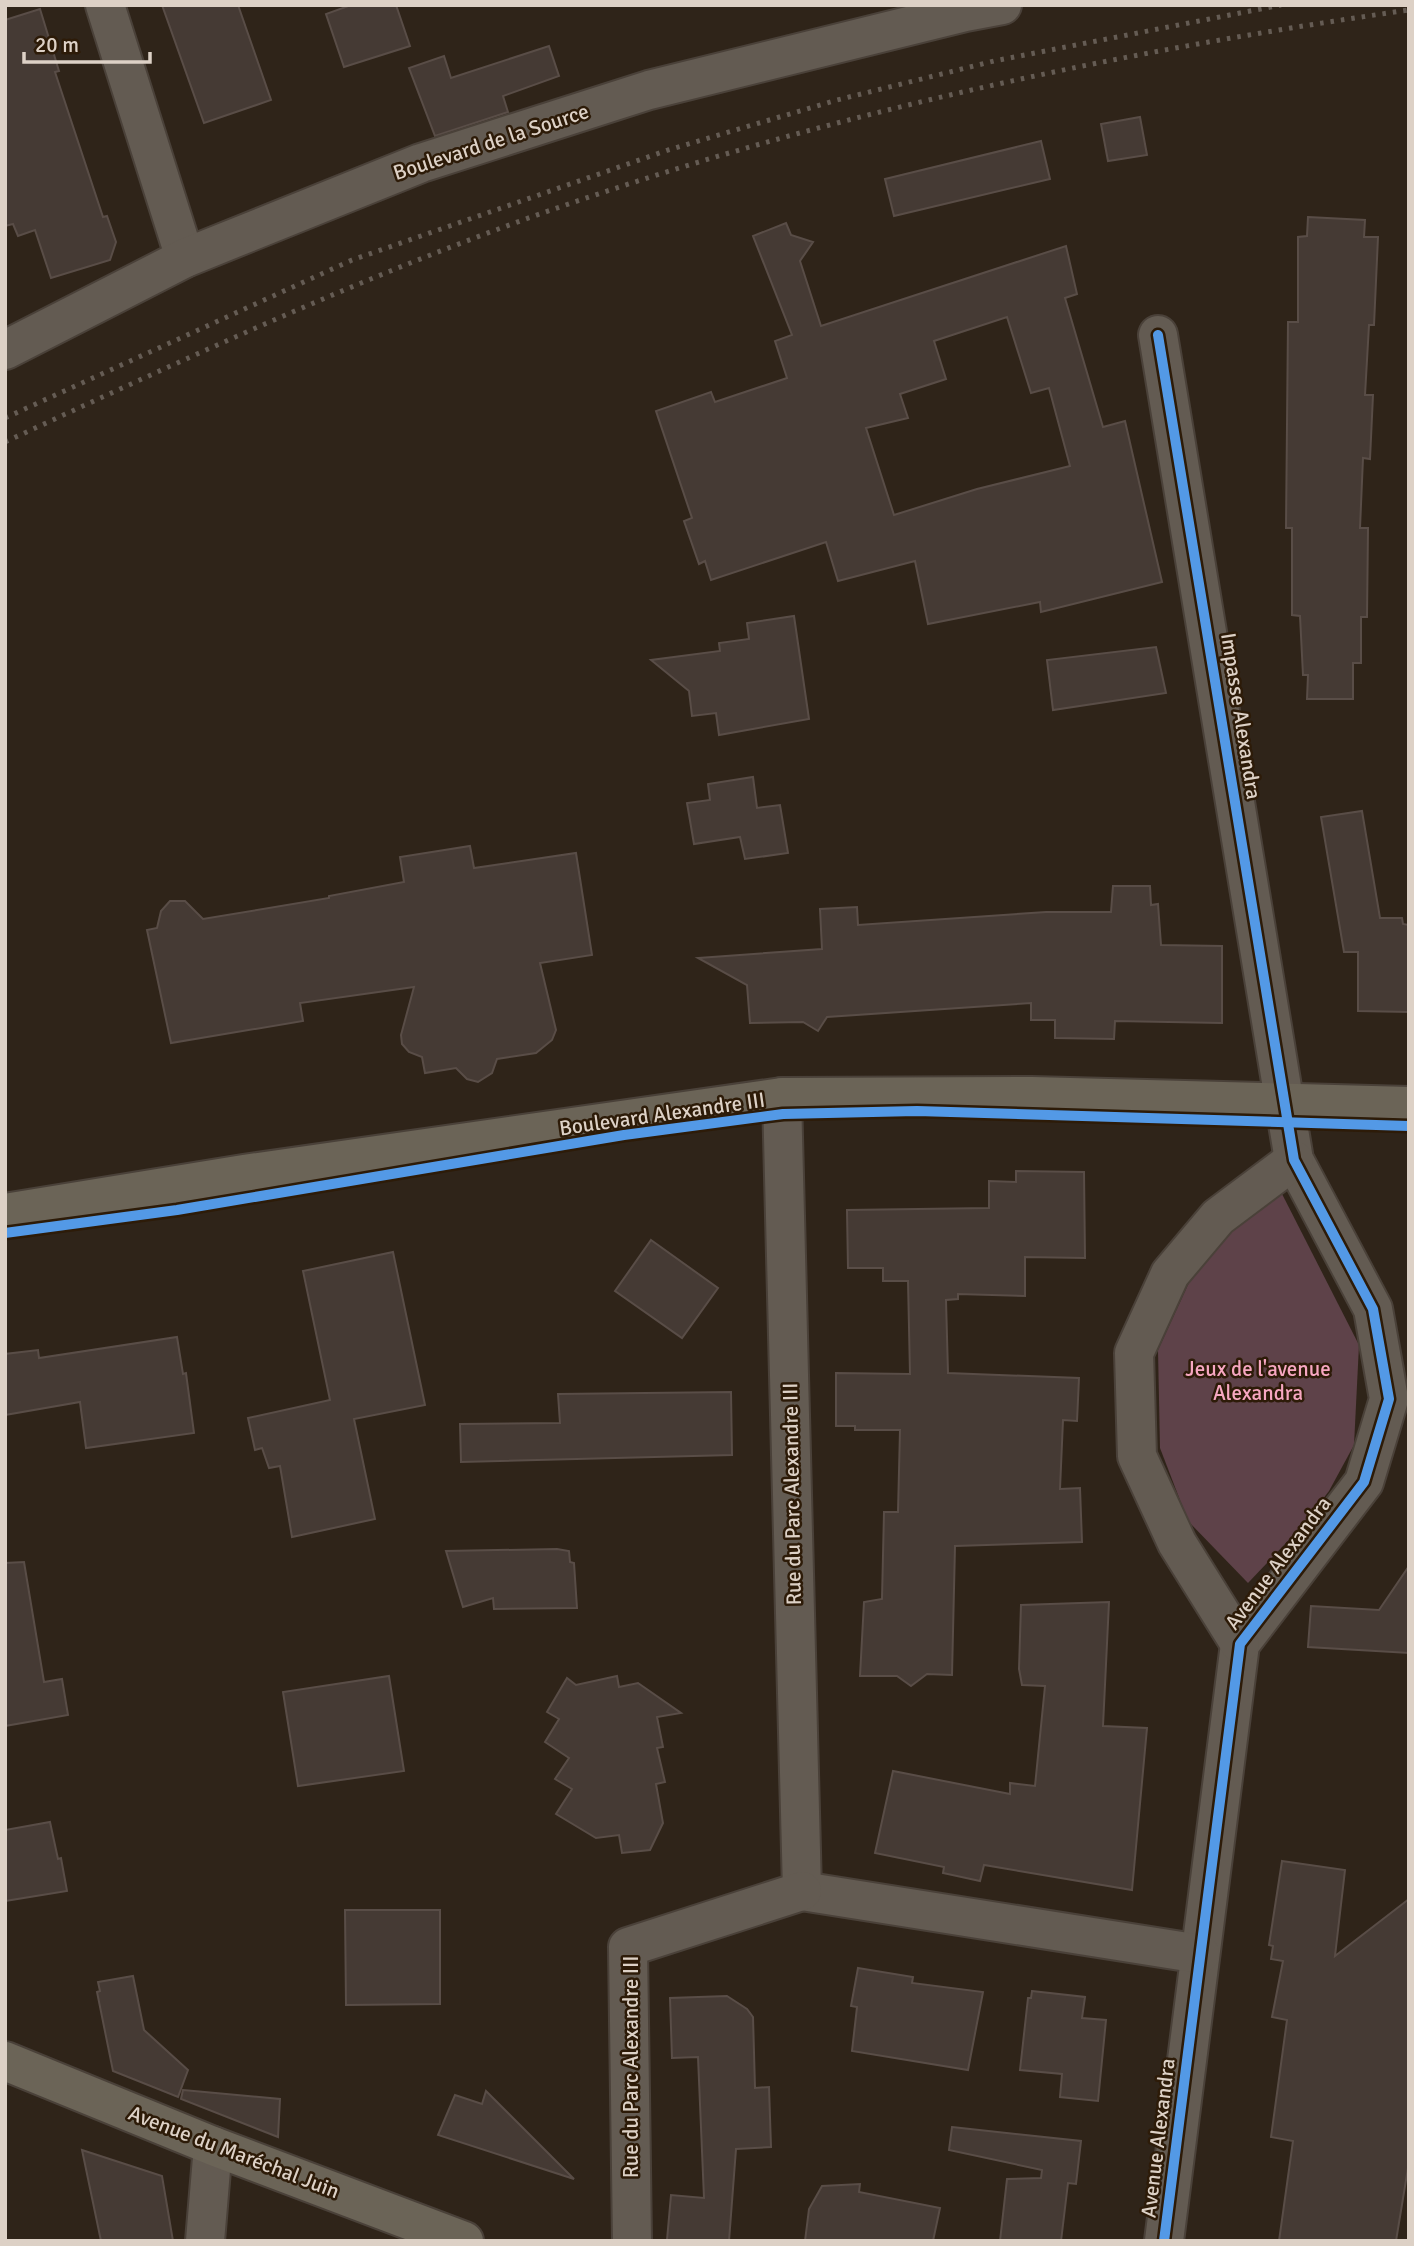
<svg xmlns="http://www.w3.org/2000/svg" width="1414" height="2246" font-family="Signika,sans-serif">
<rect width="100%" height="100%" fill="#2f2419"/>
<!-- green -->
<path fill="#5e4249" d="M 1280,1190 L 1359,1345 L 1354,1445 L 1329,1491 L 1302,1526 L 1248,1583 L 1188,1521 L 1160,1448 L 1158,1350 L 1192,1276 L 1228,1230 Z"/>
<!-- building -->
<g fill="#453a34" stroke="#594d47" stroke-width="2" fill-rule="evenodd">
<path d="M 162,5 L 238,5 L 271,100 L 204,123 Z"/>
<path d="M 351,5 L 396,5 L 410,46 L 344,67 L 326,14 Z"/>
<path d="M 40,9 L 59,71 L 55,72 L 103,217 L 107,216 L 116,242 L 110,260 L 51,278 L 35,230 L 18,236 L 13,224 L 5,226 L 5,20 Z"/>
<path d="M 549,46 L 559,76 L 503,96 L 508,112 L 435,136 L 409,68 L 444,56 L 451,78 Z"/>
<path d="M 1140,117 L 1147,155 L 1108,161 L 1101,124 Z"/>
<path d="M 1041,141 L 1050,179 L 894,216 L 885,179 Z"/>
<path d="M 1308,217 L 1365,220 L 1364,237 L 1378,237 L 1374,325 L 1369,325 L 1365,395 L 1373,395 L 1370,459 L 1363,458 L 1360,528 L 1368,528 L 1367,617 L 1361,617 L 1361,663 L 1353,663 L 1353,699 L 1307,699 L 1308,675 L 1303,675 L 1300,616 L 1292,615 L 1292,528 L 1286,528 L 1288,322 L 1298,322 L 1298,237 L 1307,236 Z"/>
<path d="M 786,223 L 791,235 L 813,242 L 800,261 L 821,326 L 1066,246 L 1077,294 L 1065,298 L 1103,427 L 1125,421 L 1162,582 L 1041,612 L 1040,602 L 928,624 L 915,561 L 838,581 L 826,542 L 711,580 L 705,561 L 699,564 L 684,521 L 692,518 L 656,411 L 711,392 L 715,402 L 787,378 L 775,341 L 792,335 L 753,236 ZM 1007,317 L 1031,393 L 1049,388 L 1070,466 L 977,489 L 894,515 L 866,428 L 908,418 L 900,394 L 946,379 L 934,341 Z"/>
<path d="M 794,616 L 809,719 L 719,735 L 716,713 L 692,716 L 689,691 L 651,660 L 720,651 L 719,643 L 749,639 L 747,623 Z"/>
<path d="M 1156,647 L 1166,693 L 1053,710 L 1047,660 Z"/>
<path d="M 753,777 L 757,808 L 780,805 L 788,853 L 745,859 L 740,837 L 694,844 L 687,803 L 710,800 L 708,784 Z"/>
<path d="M 1362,811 L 1380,918 L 1402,918 L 1403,924 L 1409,925 L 1409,1012 L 1358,1011 L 1358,952 L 1344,952 L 1321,817 Z"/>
<path d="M 470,846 L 474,868 L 576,853 L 592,955 L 540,963 L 556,1030 L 552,1040 L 536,1053 L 497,1059 L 492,1073 L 478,1082 L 467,1079 L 456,1068 L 425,1073 L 422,1057 L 409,1052 L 402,1044 L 401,1035 L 414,987 L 300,1003 L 303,1021 L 171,1043 L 147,930 L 157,928 L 161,911 L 170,901 L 185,901 L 203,919 L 329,898 L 329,896 L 404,882 L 400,857 Z"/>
<path d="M 1113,886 L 1150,886 L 1151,905 L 1158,904 L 1161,945 L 1222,946 L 1222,1023 L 1115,1021 L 1114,1039 L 1055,1038 L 1055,1020 L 1031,1020 L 1031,1003 L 827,1017 L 818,1031 L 803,1022 L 750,1023 L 747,985 L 698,958 L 822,949 L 820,909 L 857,907 L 858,925 L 1046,912 L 1111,912 Z"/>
<path d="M 1016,1171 L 1084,1172 L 1085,1258 L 1025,1257 L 1025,1296 L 958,1294 L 958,1299 L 946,1300 L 948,1373 L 1079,1378 L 1077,1421 L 1063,1420 L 1060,1489 L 1080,1488 L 1082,1542 L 955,1546 L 952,1675 L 927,1674 L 911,1686 L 897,1676 L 860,1676 L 864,1602 L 882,1599 L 884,1512 L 898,1512 L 900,1430 L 855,1430 L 855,1426 L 836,1426 L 836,1373 L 910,1374 L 908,1281 L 883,1281 L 883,1268 L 848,1268 L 847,1210 L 989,1208 L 989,1181 L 1016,1182 Z"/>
<path d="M 651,1240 L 718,1288 L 682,1338 L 615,1291 Z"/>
<path d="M 393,1252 L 425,1405 L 354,1419 L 375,1519 L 292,1537 L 280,1466 L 269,1468 L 262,1448 L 255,1450 L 248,1418 L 330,1400 L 303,1271 Z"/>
<path d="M 177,1337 L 183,1374 L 186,1373 L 194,1433 L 86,1448 L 80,1402 L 5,1415 L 5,1354 L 38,1350 L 39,1358 Z"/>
<path d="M 731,1392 L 732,1455 L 461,1462 L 460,1424 L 560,1423 L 558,1394 Z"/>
<path d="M 557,1549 L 569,1551 L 570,1562 L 574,1563 L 577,1608 L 494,1609 L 493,1598 L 463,1607 L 446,1551 Z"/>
<path d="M 24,1562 L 44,1682 L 62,1679 L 68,1715 L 5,1726 L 5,1563 Z"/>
<path d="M 1409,1566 L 1409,1653 L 1308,1647 L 1311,1606 L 1379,1610 Z"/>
<path d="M 1109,1602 L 1103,1726 L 1147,1728 L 1132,1890 L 984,1865 L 980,1881 L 943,1873 L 944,1867 L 875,1853 L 893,1771 L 1010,1794 L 1010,1783 L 1035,1786 L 1045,1686 L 1022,1685 L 1019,1669 L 1021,1605 Z"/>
<path d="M 389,1676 L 404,1771 L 298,1786 L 283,1692 Z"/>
<path d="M 617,1676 L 619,1687 L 638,1683 L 681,1713 L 657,1717 L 663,1747 L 657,1748 L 665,1782 L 656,1784 L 663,1823 L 650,1850 L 622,1853 L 619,1835 L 596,1838 L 556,1814 L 572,1789 L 555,1779 L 569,1758 L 545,1742 L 559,1719 L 547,1712 L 567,1678 L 576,1685 Z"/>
<path d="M 50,1822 L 58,1859 L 61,1858 L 67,1891 L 5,1901 L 5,1830 Z"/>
<path d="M 1282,1861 L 1345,1870 L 1335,1956 L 1409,1899 L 1409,2162 L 1396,2241 L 1279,2241 L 1293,2141 L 1271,2137 L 1287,2020 L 1272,2017 L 1283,1961 L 1271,1959 L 1273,1946 L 1269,1945 Z"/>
<path d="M 345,1910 L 440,1910 L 440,2004 L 346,2005 Z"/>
<path d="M 858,1968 L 913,1977 L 912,1983 L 983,1992 L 968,2070 L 852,2051 L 857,2007 L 851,2006 Z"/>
<path d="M 133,1976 L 144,2030 L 188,2070 L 178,2097 L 113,2071 L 97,1992 L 100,1991 L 98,1982 Z"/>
<path d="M 1032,1991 L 1085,1997 L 1082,2018 L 1106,2020 L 1098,2101 L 1060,2097 L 1062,2074 L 1020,2070 L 1028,1998 L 1031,1998 Z"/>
<path d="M 727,1996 L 747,2009 L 753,2017 L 755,2088 L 769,2087 L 771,2147 L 736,2149 L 729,2241 L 667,2240 L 671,2195 L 704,2198 L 698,2057 L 672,2058 L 670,1998 Z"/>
<path d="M 183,2090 L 280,2099 L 278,2137 L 181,2099 Z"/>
<path d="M 486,2091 L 574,2179 L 438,2135 L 455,2095 L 482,2104 Z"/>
<path d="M 952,2127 L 1081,2141 L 1076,2184 L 1068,2183 L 1061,2241 L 1000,2241 L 1007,2179 L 1041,2178 L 1042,2170 L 949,2150 Z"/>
<path d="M 82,2150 L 162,2176 L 173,2241 L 101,2241 Z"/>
<path d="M 860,2184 L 859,2192 L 940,2208 L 933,2241 L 805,2241 L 809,2209 L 822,2186 Z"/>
</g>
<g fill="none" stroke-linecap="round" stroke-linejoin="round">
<!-- street casing -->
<g stroke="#4a4139" stroke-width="42">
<g id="street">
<path d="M 105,5 L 185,258"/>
<path d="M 1158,335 L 1294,1160 L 1373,1309 L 1389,1399 L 1364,1482 L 1240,1644 L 1164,2241"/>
<path d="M 5,350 L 185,258 L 421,163 L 649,90 L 965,12 L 1002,5"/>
<path d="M 782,1097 L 802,1891 L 1200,1954"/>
<path d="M 1240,1644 L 1177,1543 L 1137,1456 L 1134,1353 L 1170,1274 L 1218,1217 L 1294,1160"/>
<path d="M 205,2241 L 213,2146"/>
<path d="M 632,2241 L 628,1947 L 802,1891"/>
</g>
</g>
<!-- primary casing -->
<g stroke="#4a4139" stroke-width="42">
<g id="primary">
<path d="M 5,1213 L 244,1174 L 782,1097 L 1032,1096 L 1409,1106"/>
<path d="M 5,2061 L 213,2146 L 464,2241"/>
</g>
</g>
<!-- street -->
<use href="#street" stroke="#635b52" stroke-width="38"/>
<!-- primary -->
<use href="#primary" stroke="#6b6457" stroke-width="38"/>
<!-- rail -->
<g stroke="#655c54" stroke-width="5" stroke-dasharray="3.5 7" stroke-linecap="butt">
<path d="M 5,418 L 352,260 L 668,150 L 837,100 L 994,61 L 1281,5"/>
<path d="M 5,442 C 176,363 346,284 523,220 C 810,117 1108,53 1409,10"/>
</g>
<!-- cycleway casing -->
<g stroke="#2d1b08" stroke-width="15">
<g id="cycleway">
<path d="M 1158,335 L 1294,1160 L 1373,1309 L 1389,1399 L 1364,1482 L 1240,1644 L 1164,2241"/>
<path d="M 5,1233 L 177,1210 L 624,1135 L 783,1114 L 917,1111 L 1409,1126"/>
</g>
</g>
<!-- cycleway -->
<use href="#cycleway" stroke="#5399e6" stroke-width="10"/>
</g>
<g text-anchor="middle" stroke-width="5" stroke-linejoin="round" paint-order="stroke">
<!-- street labels -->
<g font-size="21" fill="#ddd1c6" stroke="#2d1b08">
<text transform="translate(491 142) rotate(-18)" y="7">Boulevard de la Source</text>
<text transform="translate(1241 716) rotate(81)" y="7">Impasse Alexandra</text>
<text transform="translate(662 1114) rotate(-8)" y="7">Boulevard Alexandre III</text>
<text transform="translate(792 1494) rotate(-91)" y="7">Rue du Parc Alexandre III</text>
<text transform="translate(1278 1563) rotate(-53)" y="7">Avenue Alexandra</text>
<text transform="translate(631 2067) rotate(-90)" y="7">Rue du Parc Alexandre III</text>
<text transform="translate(1158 2138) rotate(-83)" y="7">Avenue Alexandra</text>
<text transform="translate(234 2152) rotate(21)" y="7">Avenue du Maréchal Juin</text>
</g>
<!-- park labels -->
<g font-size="21" fill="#f7a7c1" stroke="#2d1b08">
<text x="1258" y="1376">Jeux de l'avenue<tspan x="1258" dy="24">Alexandra</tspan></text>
</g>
</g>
<!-- border -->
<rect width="1414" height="2246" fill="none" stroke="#ddd1c6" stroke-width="14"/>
<!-- scale -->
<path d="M24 52v10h126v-10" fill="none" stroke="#ddd1c6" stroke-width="3.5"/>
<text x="35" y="52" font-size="21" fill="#ddd1c6" stroke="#2d1b08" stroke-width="5" paint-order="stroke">20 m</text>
</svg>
